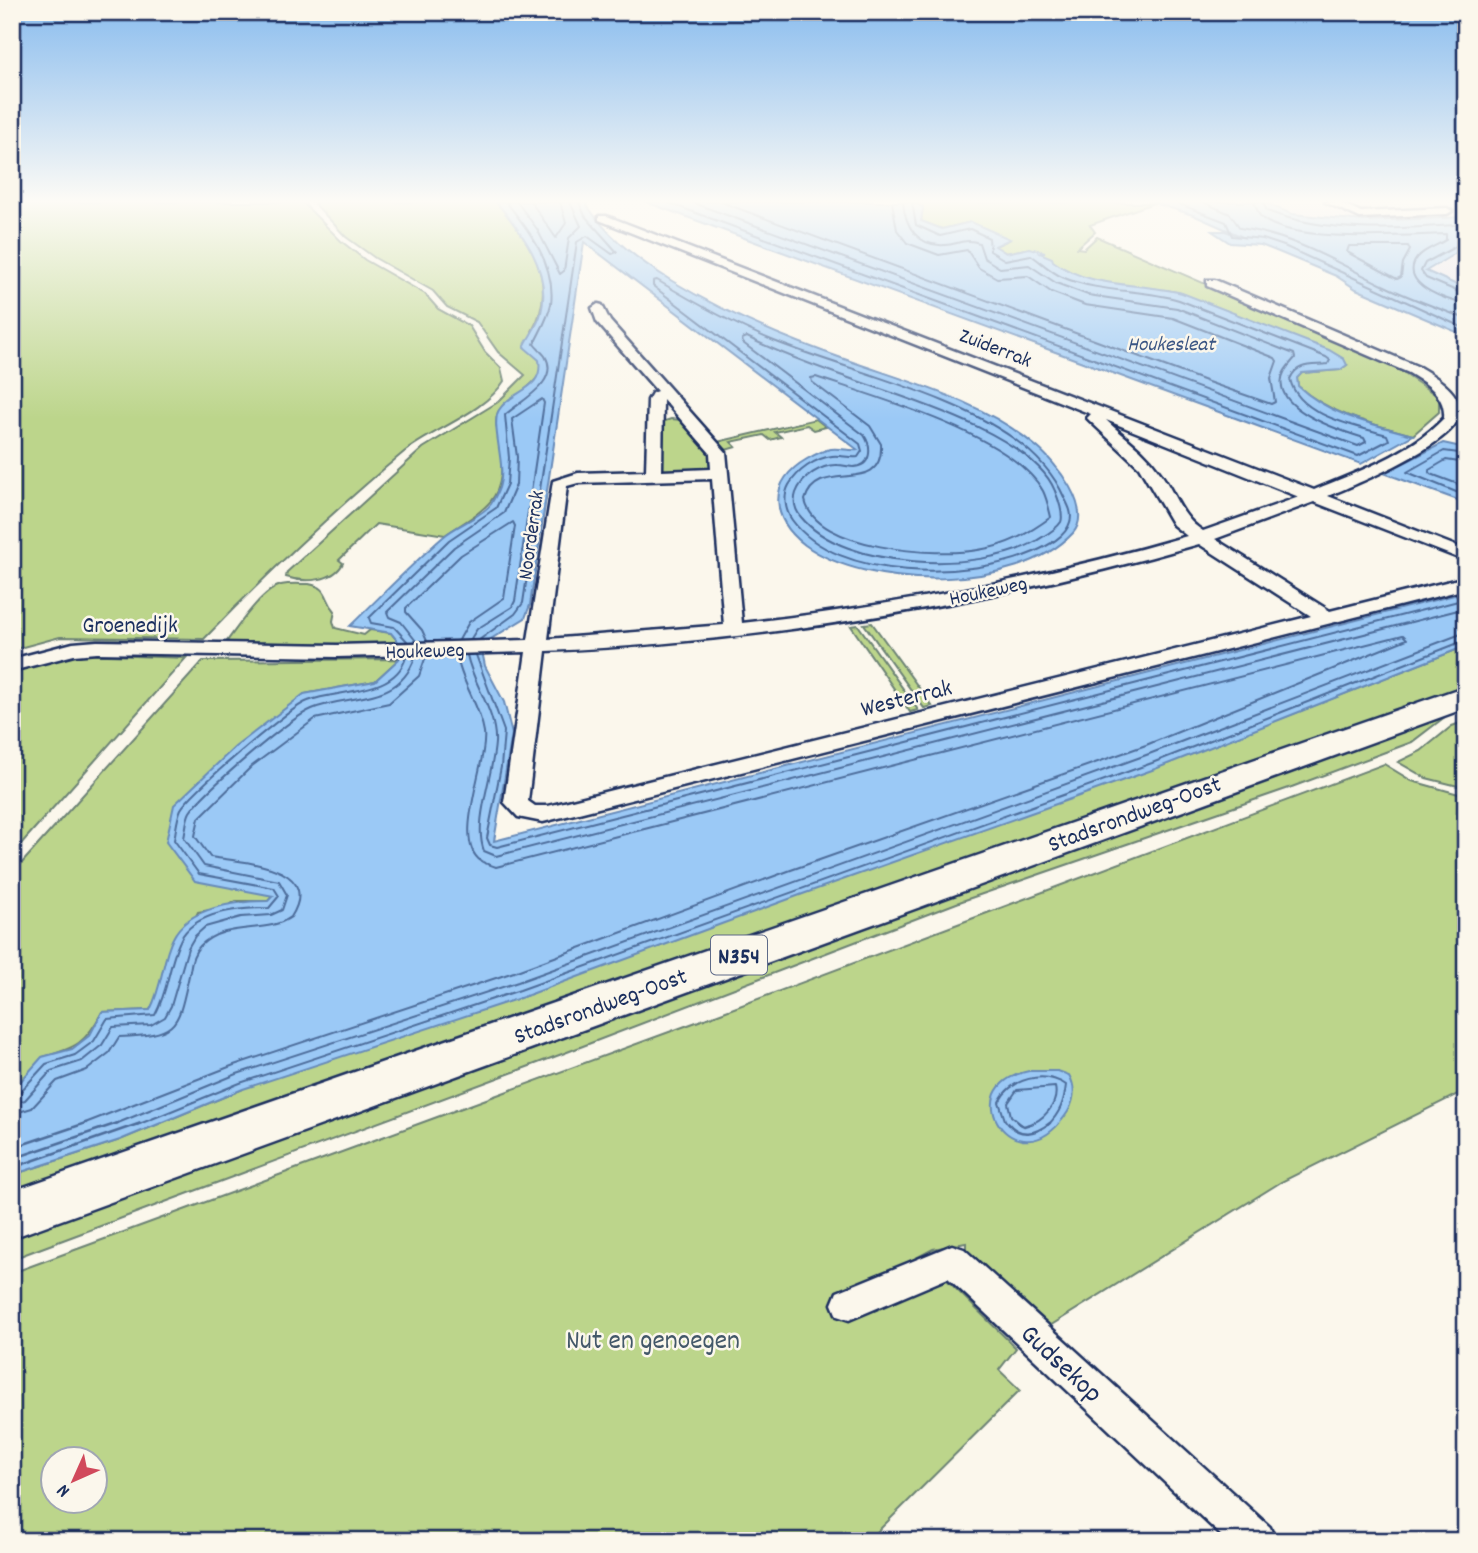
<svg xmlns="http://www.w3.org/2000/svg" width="1478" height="1553" font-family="Dekko,sans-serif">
<rect width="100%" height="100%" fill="#fbf7ec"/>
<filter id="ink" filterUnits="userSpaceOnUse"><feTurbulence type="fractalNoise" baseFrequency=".0143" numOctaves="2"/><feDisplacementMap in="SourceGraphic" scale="14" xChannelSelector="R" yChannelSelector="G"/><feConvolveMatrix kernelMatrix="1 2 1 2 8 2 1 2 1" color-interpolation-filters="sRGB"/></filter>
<g filter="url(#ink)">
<!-- built -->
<g fill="#eae6ee">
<path d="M 1253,202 L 1466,202 L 1466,218 L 1365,223 L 1290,217 Z"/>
<path d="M 1466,249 L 1466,287 L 1427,271 Z"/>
</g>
<!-- green -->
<g fill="#bcd58b" stroke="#6c8274" stroke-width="2" fill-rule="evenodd">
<path d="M 12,202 L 302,202 L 341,241 L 365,260 L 425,294 L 438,309 L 469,326 L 485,352 L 501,368 L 504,381 C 485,412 433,429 404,452 C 334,510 267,574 204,639 L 60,637 L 12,650 Z"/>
<path d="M 313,202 L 496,202 C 529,240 560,282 532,331 C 542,371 550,373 513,398 C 508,401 501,406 498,412 C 494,421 498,435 500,444 C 508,501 487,507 445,535 L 376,524 L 339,560 L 343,563 C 334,582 304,583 286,577 L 287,572 L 423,448 L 498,402 L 525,375 L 498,352 L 477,322 L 447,307 L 433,291 L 375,258 L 346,237 Z"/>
<path d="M 912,202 L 1154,203 L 1090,225 L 1095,232 L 1077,248 L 1084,249 L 1097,237 L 1388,363 L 1439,397 L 1439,412 L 1413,435 C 1372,424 1330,415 1298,386 L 1297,378 L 1302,373 L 1340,370 L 1347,365 L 1181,293 C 1153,286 1122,288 1094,281 C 1070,274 1050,261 1030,248 L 1006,253 L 995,246 L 1009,240 L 971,222 L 942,229 L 921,221 L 923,207 Z"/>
<path d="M 671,419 L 682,420 L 711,450 L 711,469 L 662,470 L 662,422 Z"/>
<path d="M 816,419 L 826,427 L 814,430 L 807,425 L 775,432 L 781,437 L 770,440 L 764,435 L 731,442 L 736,447 L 726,450 L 717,442 Z"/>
<path d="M 309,584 C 330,588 323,597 335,611 L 333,621 L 335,628 L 364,635 L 370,630 L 391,633 L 401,645 L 329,648 L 229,645 L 227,641 C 239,625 262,590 281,585 C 290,583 300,584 309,584 Z"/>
<path d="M 872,623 L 932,706 L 924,708 L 864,624 Z"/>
<path d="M 858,625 L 918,710 L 910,712 L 851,626 Z"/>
<path d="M 1466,646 L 1466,687 L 12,1199 L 12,1175 L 120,1140 L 243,1089 L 12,1111 L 12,874 L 203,661 L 399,659 L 375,681 L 304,694 L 273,895 L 268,901 L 236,901 L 224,908 L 198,912 L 150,1010 L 102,1012 C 86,1043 76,1048 43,1057 L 1247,732 Z"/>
<path d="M 82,654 L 186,658 L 12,854 L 12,671 Z"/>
<path d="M 1450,713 L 1412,742 L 1289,788 L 962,901 L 562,1054 L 12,1259 L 12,1230 Z"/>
<path d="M 1466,721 L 1466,788 L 1426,778 L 1398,762 L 1421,751 L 1452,726 Z"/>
<path d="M 1384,764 L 1412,781 L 1466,796 L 1466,1090 L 1281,1182 L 1048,1327 L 966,1258 L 966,1243 L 933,1249 L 912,1260 L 932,1285 L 939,1278 L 947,1280 L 1016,1348 L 999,1370 L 1020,1390 L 868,1541 L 12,1541 L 12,1273 L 710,1017 ZM 52,1458 L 94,1458 L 94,1500 L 52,1500 Z"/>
</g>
<!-- water -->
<g fill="#9bc9f6" stroke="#688bb9" stroke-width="2">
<path d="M 496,202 L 585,202 C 605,235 639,261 672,281 C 727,314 786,339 847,360 C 912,383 983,401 1037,447 C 1055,462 1094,509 1073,533 C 1018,592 868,591 805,545 C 771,519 767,482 807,459 C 814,455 824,450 831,449 C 840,448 850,451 858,450 L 584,242 L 530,605 L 525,618 L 486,642 L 483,656 L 485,666 L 504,702 L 512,734 L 494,841 L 1466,592 L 1466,646 L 1155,769 L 800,895 L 523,997 L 243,1089 L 120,1140 L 12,1175 L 12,1091 L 42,1057 L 72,1049 L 90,1035 L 102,1012 L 150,1010 C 163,985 162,959 173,938 C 188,907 237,901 268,901 L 273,896 L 195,881 L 166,842 L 174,805 L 235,747 L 304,694 L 375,681 L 399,659 L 401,645 L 391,633 L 350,626 C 381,596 411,565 443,537 C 456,525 480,518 491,504 C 494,499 499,490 500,484 C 506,464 490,424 499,410 C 512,389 544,391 539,360 L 524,347 C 529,336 538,325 541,313 C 552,271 522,232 496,202 Z"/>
<path d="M 646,202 L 912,202 L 923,207 L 921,221 L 942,229 L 971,222 L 1010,239 L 995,246 L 1006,253 L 1030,248 L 1045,252 L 1040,253 L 1052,258 L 1053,261 C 1090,289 1138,282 1182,293 L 1329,350 L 1344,359 L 1347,365 L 1340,370 L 1302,373 L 1297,378 L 1298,386 C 1330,416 1372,424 1413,435 L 1361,464 Z"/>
<path d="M 1151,202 L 1263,202 L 1292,214 L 1364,221 L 1466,217 L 1466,247 L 1426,271 L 1466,289 L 1466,336 L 1356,289 L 1336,276 L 1281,253 L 1261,245 L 1230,243 L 1212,231 L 1225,231 L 1245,238 L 1193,215 Z"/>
<path d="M 1443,443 L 1466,448 L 1466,503 L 1384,473 Z"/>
<path d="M 1029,1071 L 1058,1071 L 1069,1075 C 1077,1089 1074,1104 1065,1116 C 1016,1185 951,1087 1029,1071 Z"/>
</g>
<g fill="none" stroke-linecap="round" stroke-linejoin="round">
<!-- shore-far1 -->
<g stroke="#4e6d9b" stroke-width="2">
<path d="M 517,202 L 537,229 L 560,274 L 564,271 L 569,238 L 581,226 L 570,202"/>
<path d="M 531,202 L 556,238 L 566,223 L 560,202"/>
<path d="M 666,202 L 1358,456 L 1389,440 L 1387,435 C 1356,426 1298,416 1290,379 C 1297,362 1313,366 1328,364 L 1330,360 L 1326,357 L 1179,300 C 1141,289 1099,293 1062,277 C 1051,272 1041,262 1031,255 L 1005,260 L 990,251 L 989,238 L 970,229 L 940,236 L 916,225 L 912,202"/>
<path d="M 691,202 L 1358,446 L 1366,442 L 1364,438 C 1341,431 1287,413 1282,387 C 1279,375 1288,366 1295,358 L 1294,354 L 1177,308 L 1088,295 L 1056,283 L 1029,265 L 1000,268 L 984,258 L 979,243 C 967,238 958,244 945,245 C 918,247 905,227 903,202"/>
<path d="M 721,202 L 1208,382 L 1271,404 L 1275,402 L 1271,378 L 1277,361 L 1275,358 L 1173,318 L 1085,305 L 1051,292 L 1028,276 L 997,278 L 979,268 L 967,250 L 939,255 L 907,243 L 897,230 L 892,202"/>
<path d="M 1174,202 L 1226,222 L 1232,236 L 1263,239 L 1284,246 L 1466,329"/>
<path d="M 1203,202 L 1230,214 L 1240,228 C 1295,236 1337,263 1385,286 C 1411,299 1439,308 1466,319"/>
<path d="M 1254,202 C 1256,206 1258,214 1261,217 C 1288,244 1407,235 1446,234 L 1446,240 C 1436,246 1419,251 1414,263 C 1404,287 1450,301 1466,304"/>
<path d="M 1263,202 L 1267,211 C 1331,235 1399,229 1466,224"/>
<path d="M 1466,241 L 1425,263 L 1421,271 L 1426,278 L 1466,295"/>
<path d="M 1349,246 L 1408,246 L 1410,250 L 1403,263 L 1401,277 L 1397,279 L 1347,252 Z"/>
<path d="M 657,280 C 695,303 733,324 774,341 C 830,363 888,378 943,401 C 991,421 1043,449 1064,497 C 1068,505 1073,513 1070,522 C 1066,537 1047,546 1034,552 C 971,580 837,582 792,520 C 785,510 783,496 789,485 C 797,471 815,458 832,456 C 840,455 849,458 858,457 L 862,451 L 860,444 L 653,286 L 653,281 Z"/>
<path d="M 747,337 C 777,352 809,364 840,375 C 896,395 1032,433 1055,491 C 1058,498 1064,515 1061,522 C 1056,530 1044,536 1036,541 C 980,574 844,570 801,517 C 795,510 793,502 796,493 C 802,477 821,464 838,465 C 843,465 849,467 854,467 C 872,466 872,447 864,435 L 743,343 L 742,339 Z"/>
<path d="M 816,377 C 875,397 1012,435 1043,491 C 1047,499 1049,509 1051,517 C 1028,534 1006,546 978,550 C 938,557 815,550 805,500 C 817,456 884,499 881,444 L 870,426 L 812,382 L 811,378 Z"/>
<path d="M 1466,454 L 1444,451 L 1407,472 L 1466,496"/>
<path d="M 1466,463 L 1446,460 L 1429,470 L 1431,474 L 1466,487"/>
<path d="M 479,640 L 515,614 L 523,603 L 577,242 L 587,236 L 612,254 L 617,252 L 585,216 L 579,202"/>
<path d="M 407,641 L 394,627 L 371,623 L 369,618 L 449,540 L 496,508 L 507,484 L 509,458 L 505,415 C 520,401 561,382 545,356 C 542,352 537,348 534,344 C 540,331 548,319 551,304 C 556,265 529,230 506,202"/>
<path d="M 416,641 L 401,622 L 389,617 L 387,612 L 454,547 L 504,513 L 516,485 L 517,457 L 512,419 L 542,399 L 544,403 L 515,601 L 512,607 L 477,629 L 470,640"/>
<path d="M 427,641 L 422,630 L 406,612 L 406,608 L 461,555 L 513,522 L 515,526 L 504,598 L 469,622 L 459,640"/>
<path d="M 467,655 C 473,685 497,712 495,743 C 493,776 473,822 484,851 L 496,856 L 1466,608"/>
<path d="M 476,655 L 504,731 L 501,767 L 487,838 L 490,845 L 497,847 L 1466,599"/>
<path d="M 12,1095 L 20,1092 L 46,1064 L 75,1055 L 94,1041 L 107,1019 L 155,1015 C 169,989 168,967 179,943 C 191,912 240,908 269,908 L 279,896 L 274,888 L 199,874 L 174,840 C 176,831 177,817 181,809 C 192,791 289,708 308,701 C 337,689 395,696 406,657"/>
<path d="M 12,1104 L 25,1100 L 51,1071 L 82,1061 L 102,1045 L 113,1027 L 151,1025 L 165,1017 L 171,1006 L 188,948 L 195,936 L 205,927 L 241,917 L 271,915 L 282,910 L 287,895 L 279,881 L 204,866 L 184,838 C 186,830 186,819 190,812 C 203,792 290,718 312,709 C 349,693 399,706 415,657"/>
<path d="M 12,1114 L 32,1108 L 57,1081 L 87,1070 L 109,1053 L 119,1037 C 180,1034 177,1029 190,971 C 191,963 193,953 200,946 C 226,920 266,935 291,917 C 324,865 241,862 210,857 L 195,836 L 199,818 L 252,766 L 315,719 L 389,703 L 419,676 L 426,656"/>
<path d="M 80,1125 L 234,1065 L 514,972 L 791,870 L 1146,745 L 1407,639 L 1403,635 L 496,867 C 492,865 485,864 481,861 C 451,841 488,762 484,732 C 480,705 461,683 457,656"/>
<path d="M 113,1125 L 237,1074 L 518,982 L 1149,754 L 1466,632"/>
<path d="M 137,1125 L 240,1083 L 520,990 L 1152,763 L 1466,640"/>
<path d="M 1009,1125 L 1005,1120 L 999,1102 C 1011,1078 1044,1070 1066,1085 C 1064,1102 1060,1113 1048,1125"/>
<path d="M 1022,1125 L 1011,1116 L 1008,1103 L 1017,1090 L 1055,1087 C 1059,1104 1043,1121 1027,1125"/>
</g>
<!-- shore -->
<g stroke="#4e6d9b" stroke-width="2.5">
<path d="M 1008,1123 C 1020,1138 1036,1134 1050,1123"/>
<path d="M 1018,1123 L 1024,1126 L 1033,1123"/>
<path d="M 12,1148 L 86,1123"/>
<path d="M 12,1159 L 118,1123"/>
<path d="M 12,1168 L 141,1123"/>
</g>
<!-- minor casing -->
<g stroke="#1b2f5e" stroke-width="5">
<g id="minor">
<path d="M 1325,202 L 1339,202 L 1361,212 L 1447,208 L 1452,211 L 1447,214 L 1360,218 Z"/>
<path d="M 599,216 L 607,216 L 1314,490 C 1357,472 1410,454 1444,418 C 1446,395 1427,384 1409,373 L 1207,286 L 1207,280 L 1215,280 L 1419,367 C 1435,376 1468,396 1458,419 C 1446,447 1357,484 1328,496 L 1466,550 L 1466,561 L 1314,502 L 1215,539 L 1330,611 L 1466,577 L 1466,589 L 543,822 L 518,817 L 504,802 L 526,652 L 337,657 L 97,653 L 74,655 L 12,671 L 12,659 L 73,643 L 97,641 L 337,645 L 528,640 L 553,481 L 578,473 L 646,471 L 648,400 L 652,393 L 657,391 L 597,322 L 592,308 L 598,304 L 602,305 L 610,321 L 726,452 L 742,623 C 893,606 1042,578 1187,536 L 1173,525 L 1139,467 L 1090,421 L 1087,418 L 1091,414 L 599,220 ZM 663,399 L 710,453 L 711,469 L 662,471 ZM 1106,420 L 1299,497 L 1203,531 C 1179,516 1175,491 1158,470 C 1144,450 1124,437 1106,420 ZM 712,479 L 724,625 L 548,639 L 567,486 L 578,483 ZM 1199,544 L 1311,616 L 548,806 L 535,806 L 528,801 L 546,651 C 767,641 987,605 1199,544 Z"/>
<path d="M 952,1245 L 964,1249 L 1270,1527 L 1275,1541 L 1227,1541 L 948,1278 L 849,1320 L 837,1316 L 832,1304 L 837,1292 Z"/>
</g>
</g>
<!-- primary casing -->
<g stroke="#1b2f5e" stroke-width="5">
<path id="primary" d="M 1466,686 L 1466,708 L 12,1238 L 12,1191 Z"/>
</g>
<!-- minor -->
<use href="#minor" fill="#fbf7ec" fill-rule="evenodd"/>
<!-- primary -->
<use href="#primary" fill="#fbf7ec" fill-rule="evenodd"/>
</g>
</g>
<!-- sky -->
<linearGradient id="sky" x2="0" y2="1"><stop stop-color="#89bcee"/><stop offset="0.48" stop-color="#fdfbf6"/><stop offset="1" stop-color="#fdfbf6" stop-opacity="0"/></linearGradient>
<rect width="1478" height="419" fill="url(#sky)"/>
<g text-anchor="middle" stroke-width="5" stroke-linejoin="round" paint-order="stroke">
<!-- far-water labels -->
<g font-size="21" font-style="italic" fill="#3b5684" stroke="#fbf7ec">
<text x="1171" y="350">Houkesleat</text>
</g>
<!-- far-street labels -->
<g font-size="21" fill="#1b2f5e" stroke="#fbf7ec">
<text transform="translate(996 347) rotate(21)" y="7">Zuiderrak</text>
<text transform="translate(530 535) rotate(-82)" y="7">Noorderrak</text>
<text transform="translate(988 590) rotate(-12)" y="7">Houkeweg</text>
<text transform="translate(425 650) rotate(-2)" y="7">Houkeweg</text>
</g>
<!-- shield labels -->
<rect fill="#fbf7ec" stroke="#5e6b89" stroke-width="2" x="711" y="935.5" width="56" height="39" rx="5"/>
<g font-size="23" font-weight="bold" fill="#1b2f5e">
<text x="739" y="963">N354</text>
</g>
<!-- street labels -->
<g font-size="24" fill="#1b2f5e" stroke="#fbf7ec">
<text x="130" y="632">Groenedijk</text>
<text transform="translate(906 697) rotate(-14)" y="8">Westerrak</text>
<text transform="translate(1134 813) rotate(-20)" y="8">Stadsrondweg-Oost</text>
<text transform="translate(600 1005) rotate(-20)" y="8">Stadsrondweg-Oost</text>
</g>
<!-- near-park labels -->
<g font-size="28" fill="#435869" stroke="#fbf7ec">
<text x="653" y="1348">Nut en genoegen</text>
</g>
<!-- near-street labels -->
<g font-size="28" fill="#1b2f5e" stroke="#fbf7ec">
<text transform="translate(1063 1362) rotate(43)" y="10">Gudsekop</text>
</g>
</g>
<!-- margin -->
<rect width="1478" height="1553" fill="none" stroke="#fbf7ec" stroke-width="42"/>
<rect x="21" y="21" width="1436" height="1511" fill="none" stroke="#1b2f5e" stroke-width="2.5" filter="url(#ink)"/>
<!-- north arrow -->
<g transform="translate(74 1480) rotate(225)"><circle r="33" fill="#fbf7ec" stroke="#a1a7b3" stroke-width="2"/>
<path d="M0-5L12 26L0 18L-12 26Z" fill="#d1495b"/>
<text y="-10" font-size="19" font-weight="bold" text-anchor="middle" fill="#1b2f5e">N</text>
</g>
</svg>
